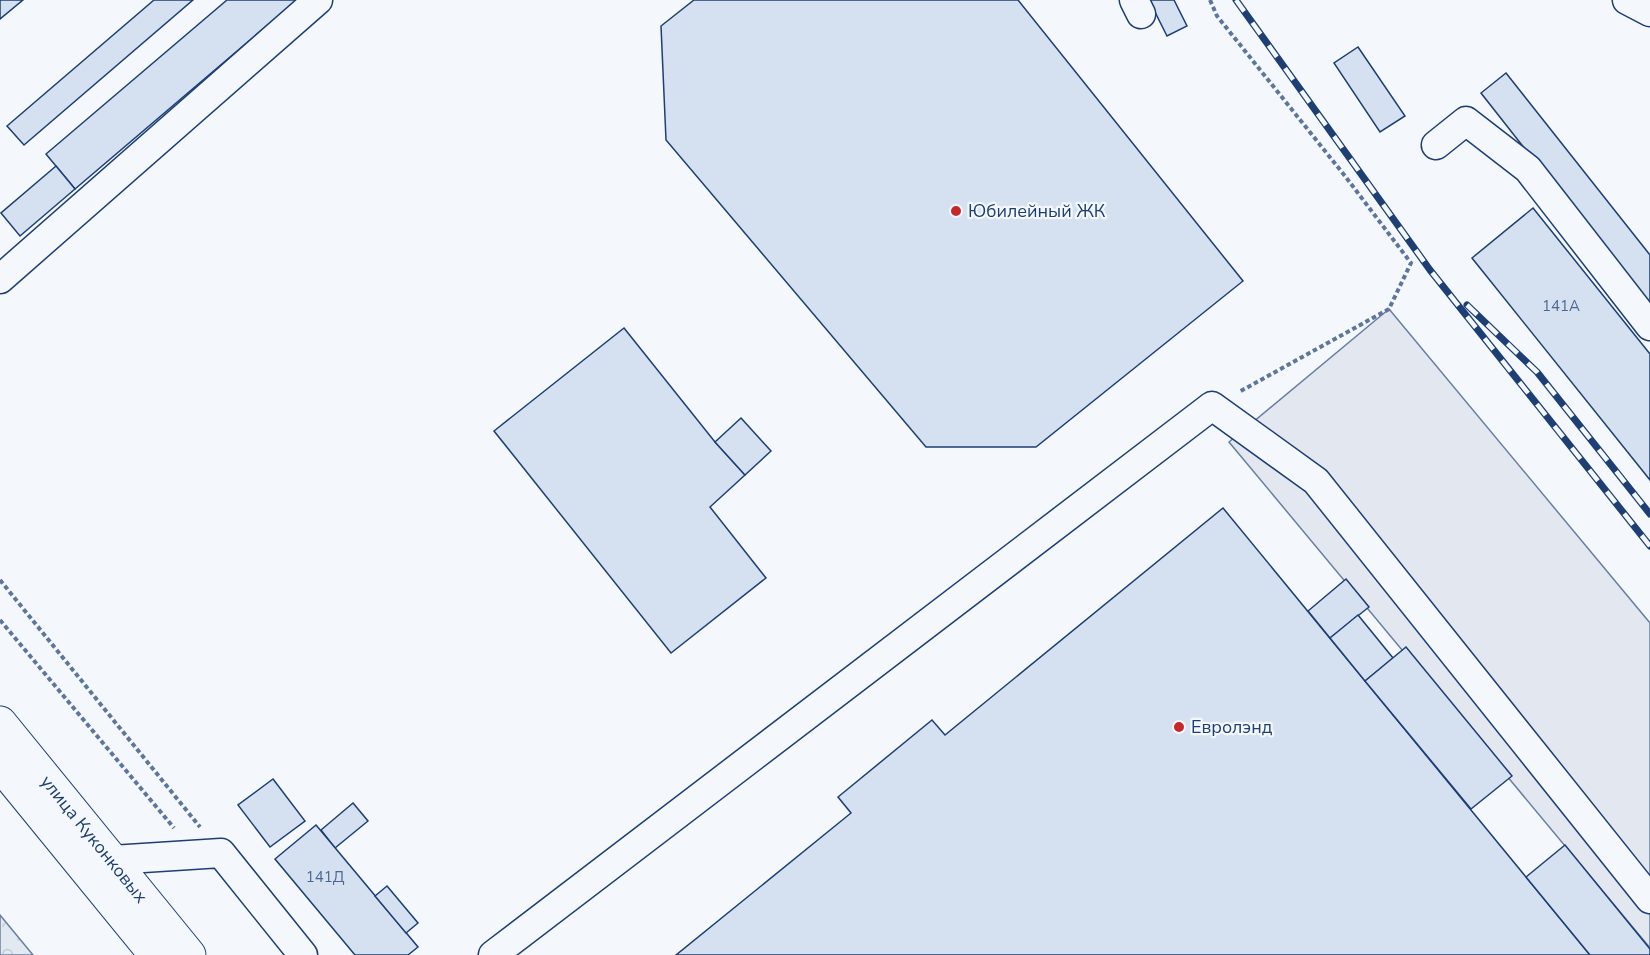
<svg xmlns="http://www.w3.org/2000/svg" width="1650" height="955" font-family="'Nunito Sans',sans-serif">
<defs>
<pattern id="park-crowns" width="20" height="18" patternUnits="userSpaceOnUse" patternTransform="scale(1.5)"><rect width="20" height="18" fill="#e3e9f0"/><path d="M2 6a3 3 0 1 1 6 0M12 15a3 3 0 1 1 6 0" fill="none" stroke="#c2c9d1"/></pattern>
</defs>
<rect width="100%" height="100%" fill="#f4f7fb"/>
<!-- park -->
<path fill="url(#park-crowns)" stroke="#687fa3" stroke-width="1.5" d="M 0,915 L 33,955 L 0,955 Z"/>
<!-- parking -->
<path fill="#e3e8f0" stroke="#687fa3" stroke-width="1.5" d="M 1389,309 L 1650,623 L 1650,948 L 1229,442 Z"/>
<!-- building -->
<g fill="#d5e0f0" stroke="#1d3f73" stroke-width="1.5">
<path d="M 0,0 L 23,0 L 0,19 Z"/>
<path d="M 154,0 L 193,0 L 24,145 L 7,126 Z"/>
<path d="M 227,0 L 297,0 L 75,189 L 46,154 Z"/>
<path d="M 694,0 L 1018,0 L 1243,281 L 1036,447 L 926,447 L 666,140 L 661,26 Z"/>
<path d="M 1149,0 L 1174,0 L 1187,26 L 1167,36 Z"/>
<path d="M 1358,47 L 1405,116 L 1380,132 L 1334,63 Z"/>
<path d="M 1506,73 L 1650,255 L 1650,308 L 1481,93 Z"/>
<path d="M 56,166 L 75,189 L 20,236 L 1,213 Z"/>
<path d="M 1533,208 L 1650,354 L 1650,480 L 1472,258 Z"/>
<path d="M 624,328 L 715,442 L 745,475 L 710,507 L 766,578 L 671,653 L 494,431 Z"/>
<path d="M 741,418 L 771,451 L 745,475 L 715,442 Z"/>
<path d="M 1223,508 L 1590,955 L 676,955 L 851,813 L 838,797 L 932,720 L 945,735 Z"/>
<path d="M 1346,579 L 1369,607 L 1330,638 L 1308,611 Z"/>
<path d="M 1358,615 L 1393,658 L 1365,681 L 1330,638 Z"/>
<path d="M 1406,647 L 1512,776 L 1471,809 L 1365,681 Z"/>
<path d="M 273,779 L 305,821 L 270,847 L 238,805 Z"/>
<path d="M 353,803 L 368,821 L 335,848 L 321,830 Z"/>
<path d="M 316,825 L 418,947 L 408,955 L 355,955 L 275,859 Z"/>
<path d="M 1565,845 L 1650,949 L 1650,955 L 1590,955 L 1526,877 Z"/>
<path d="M 387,886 L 418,923 L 406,933 L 375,896 Z"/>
</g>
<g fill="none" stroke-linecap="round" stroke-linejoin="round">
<!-- minor casing -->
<g stroke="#1d3f73" stroke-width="31">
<g id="minor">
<path d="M 1134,0 L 1141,14"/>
<path d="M 1627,0 L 1650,12"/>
<path d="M 1436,145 L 1466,121 L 1528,169 L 1650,326"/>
<path d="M 0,279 L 318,0"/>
<path d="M 112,860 L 221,853 L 303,955"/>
<path d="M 493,955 L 1212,406 L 1316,481 L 1650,899"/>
</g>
</g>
<!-- major casing -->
<g stroke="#1d3f73" stroke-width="35">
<g id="major">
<path d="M 0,723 L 189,955"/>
<path d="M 0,764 L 156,955"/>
</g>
</g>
<!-- path -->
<g stroke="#5e769c" stroke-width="4" stroke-dasharray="4.5 3" stroke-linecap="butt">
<path d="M 1210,0 L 1217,16 L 1345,176 L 1411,263 L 1389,309 L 1239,392"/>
<path d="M 0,580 L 200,827"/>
<path d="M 0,620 L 174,828"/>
</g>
<!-- minor -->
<use href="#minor" stroke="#f4f7fb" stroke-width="28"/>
<!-- major -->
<use href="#major" stroke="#f4f7fb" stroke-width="33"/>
<!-- rail casing -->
<g stroke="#1d3f73" stroke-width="7">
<g id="rail">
<path d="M 1236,0 L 1430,270 L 1650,546"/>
<path d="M 1467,305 L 1537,372 L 1650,514"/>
</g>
</g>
<!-- rail -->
<use href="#rail" stroke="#f4f7fb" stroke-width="4.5" stroke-dasharray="14" stroke-linecap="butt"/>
</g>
<!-- markers -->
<g fill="#c62828" stroke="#f4f7fb" stroke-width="2">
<circle cx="956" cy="211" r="6"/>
<circle cx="1179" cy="727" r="6"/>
</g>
<g text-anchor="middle" stroke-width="4.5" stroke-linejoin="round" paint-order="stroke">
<!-- number labels -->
<g font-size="15" fill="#4b6792">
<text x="1561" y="311">141А</text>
<text x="325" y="882">141Д</text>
</g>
<!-- poi labels -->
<g font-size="18" fill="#1d3f73" stroke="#f4f7fb" text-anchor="start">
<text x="968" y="217">Юбилейный ЖК</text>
<text x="1191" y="733">Евролэнд</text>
</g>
<!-- street labels -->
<g font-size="18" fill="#1d3f73" stroke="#f4f7fb">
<text transform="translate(94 839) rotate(51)" y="6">улица Куконковых</text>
</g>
</g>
</svg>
